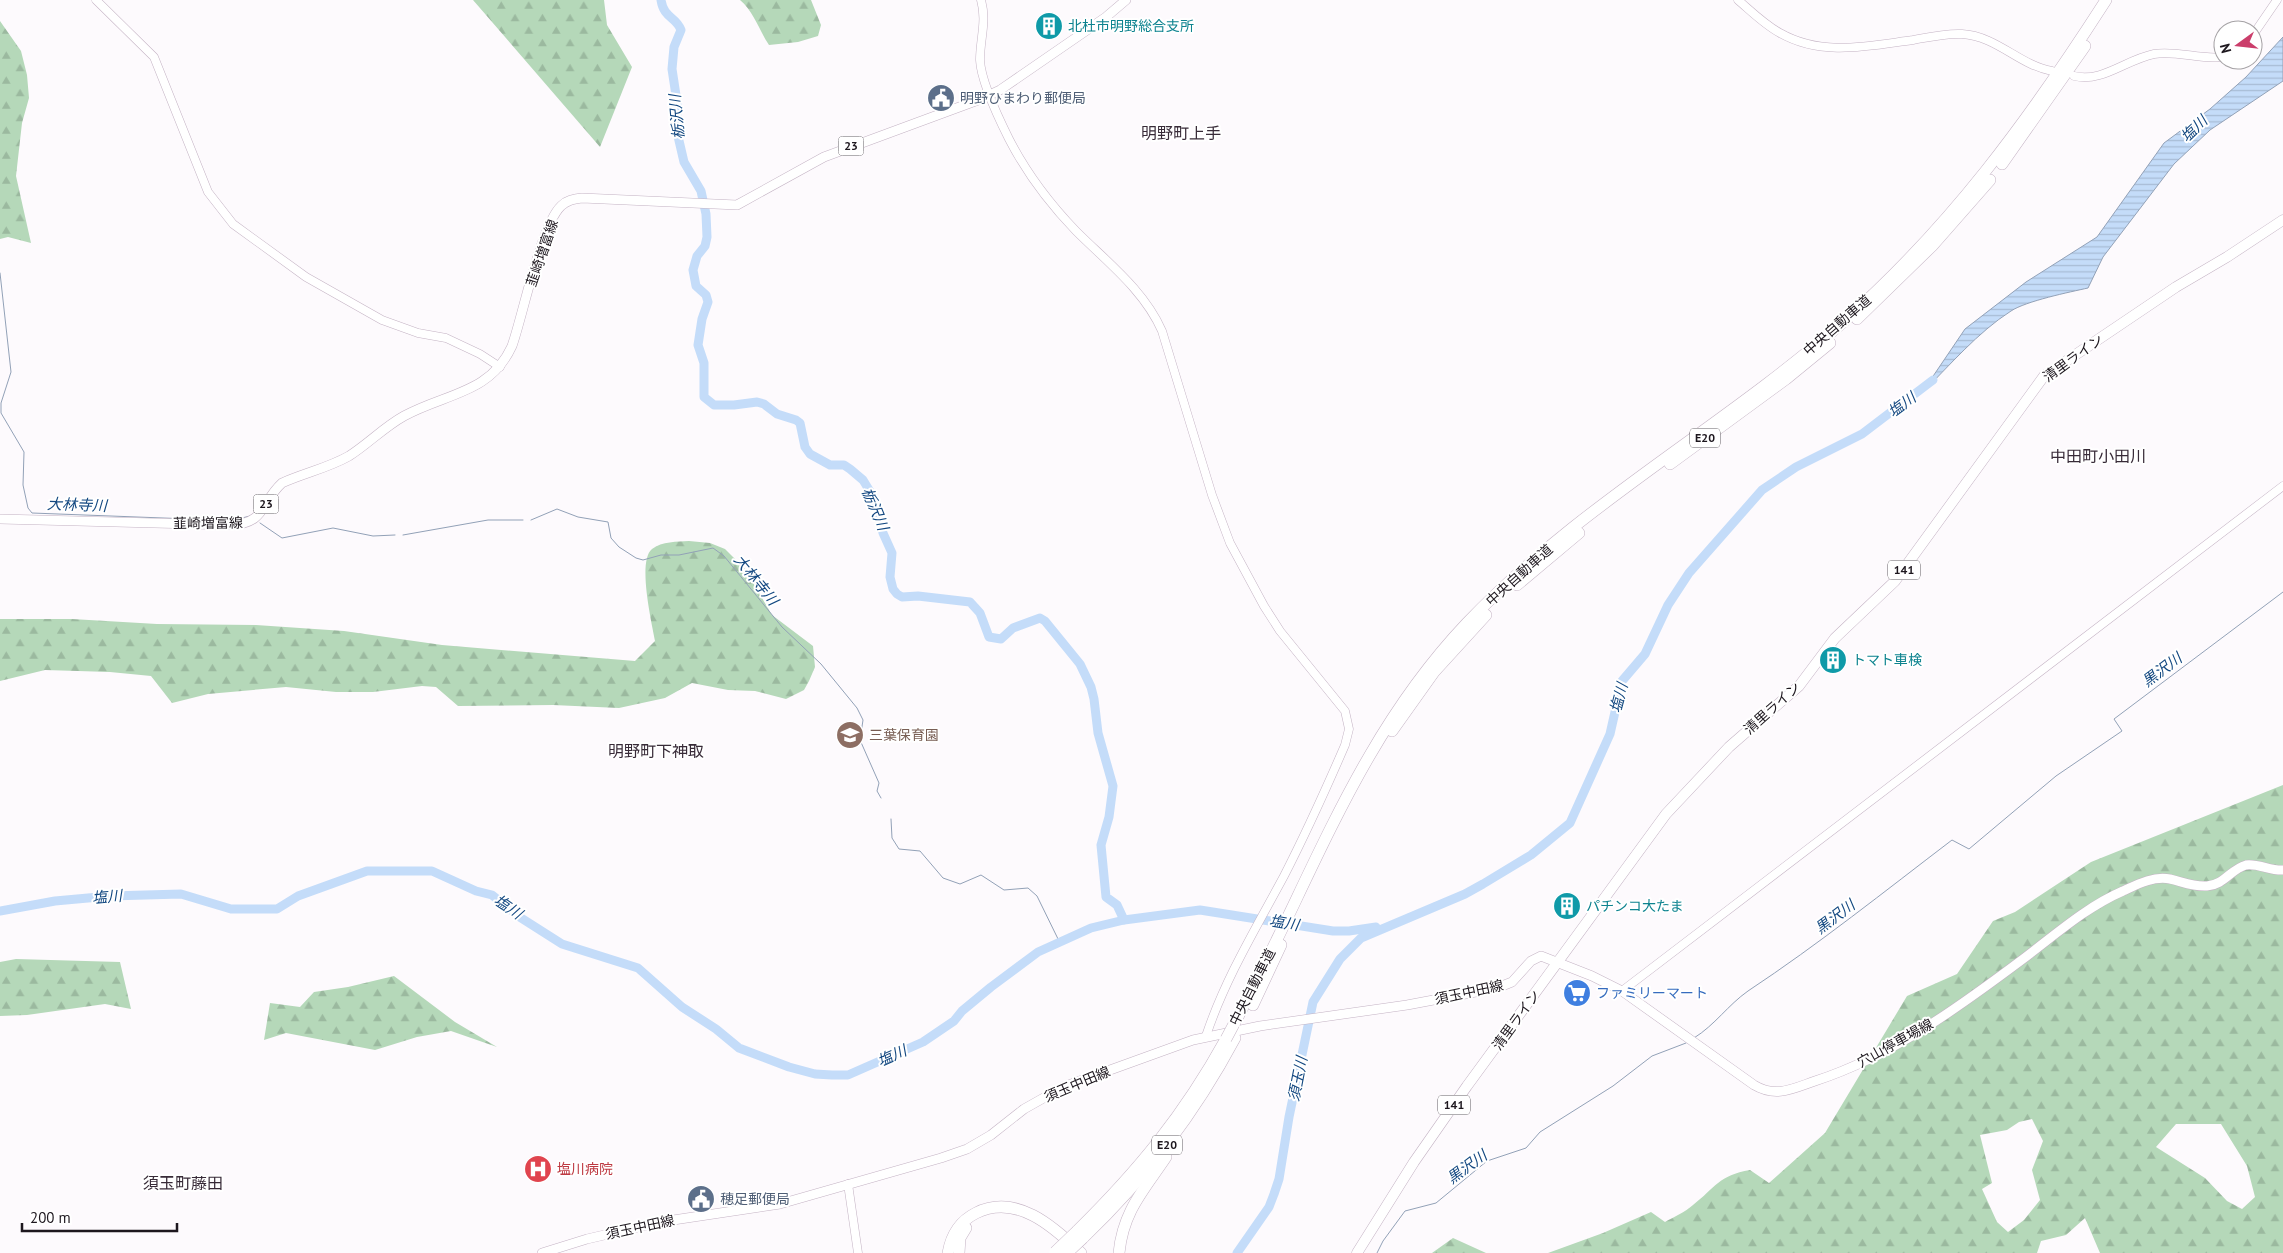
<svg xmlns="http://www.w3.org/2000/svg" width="2283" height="1253" font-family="'PT Sans','Noto Sans JP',sans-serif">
<defs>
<pattern id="forest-firs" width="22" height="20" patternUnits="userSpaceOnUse" patternTransform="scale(1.25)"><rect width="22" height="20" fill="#b5d8b9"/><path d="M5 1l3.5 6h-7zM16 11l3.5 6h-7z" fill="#9bb99f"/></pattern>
<pattern id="water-rules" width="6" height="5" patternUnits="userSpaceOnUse" patternTransform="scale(1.25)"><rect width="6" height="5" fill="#c4dcf9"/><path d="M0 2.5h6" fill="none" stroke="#a8bcd5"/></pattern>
</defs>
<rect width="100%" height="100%" fill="#fdfafd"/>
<!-- forest -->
<g fill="url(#forest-firs)" fill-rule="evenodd">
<path d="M 473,0 L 604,0 L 607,25 L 632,67 L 600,147 Z"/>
<path d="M 740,0 L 811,0 L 821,25 L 818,36 L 798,42 L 769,45 C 759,30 754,12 740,0 Z"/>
<path d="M 0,21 L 21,51 L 27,75 L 29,98 L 22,123 L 16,176 L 31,243 L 8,237 L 0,239 Z"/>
<path d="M 689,541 L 710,543 L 725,549 L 745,569 L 772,615 L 813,646 L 815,667 L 809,681 L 804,690 L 786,699 L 755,691 L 728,690 L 692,683 L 665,698 L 619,708 L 553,705 L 458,706 L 436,687 L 422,686 L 373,692 L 336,692 L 286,687 L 208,694 L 172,703 L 151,676 L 110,672 L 45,670 L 0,681 L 0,619 L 72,619 L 157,624 L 256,625 L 344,631 L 442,645 L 635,661 L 655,641 C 652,624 637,561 652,549 C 662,541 677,542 689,541 Z"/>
<path d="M 2283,785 L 2283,1253 L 2100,1253 L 2085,1218 L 2066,1235 L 2041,1241 L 2037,1253 L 1548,1253 L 1603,1233 L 1651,1212 L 1665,1222 C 1674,1217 1685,1212 1693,1205 C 1715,1188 1719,1175 1750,1170 L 1769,1183 L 1825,1133 L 1907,996 L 1957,974 L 1993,921 L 2015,912 L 2091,862 ZM 2032,1119 L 2043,1141 L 2032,1170 L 2040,1200 L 2024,1220 L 2008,1232 L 1997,1222 L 1982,1189 L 1992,1183 L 1980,1135 L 2007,1130 L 2019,1122 ZM 2176,1124 L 2221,1124 L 2247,1166 L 2255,1197 L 2242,1209 L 2227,1201 L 2205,1178 L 2156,1147 Z"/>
<path d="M 16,959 L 120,962 L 131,1009 L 105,1004 L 27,1015 L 0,1016 L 0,962 Z"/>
<path d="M 394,976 L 455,1022 L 497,1047 L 451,1031 L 417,1037 L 375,1050 L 286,1033 L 264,1040 L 270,1003 L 300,1007 L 314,992 L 348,987 Z"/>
<path d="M 1453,1238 L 1486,1253 L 1432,1253 Z"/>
</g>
<!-- water -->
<path fill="url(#water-rules)" stroke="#92a1b7" d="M 2283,37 L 2283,81 L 2210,130 L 2174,164 L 2103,257 L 2088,288 C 2070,292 2026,301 2011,311 C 1978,332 1949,366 1921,394 L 1965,329 L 2026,282 L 2097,237 L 2164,143 L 2210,109 L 2246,77 Z"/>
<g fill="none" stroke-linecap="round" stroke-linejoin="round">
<!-- stream -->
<g stroke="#92a1b7" stroke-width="1">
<path d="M 0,273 L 11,372 L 1,403 L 1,413 L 24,452 L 23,485 L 28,508 L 32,513 L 216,520 L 238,519 L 250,516"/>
<path d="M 531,520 L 557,509 L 578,517 L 608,522 L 611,538 L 619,547 L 636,558 L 643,560 L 661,555 L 679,555 L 713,548 L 724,556 L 782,627 L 821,664 L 857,708 L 863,720 L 860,740 L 879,783 L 877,791 L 881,798"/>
<path d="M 260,523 L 282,538 L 333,528 L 373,536 L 395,535"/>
<path d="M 403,535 L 488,520 L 523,520"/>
<path d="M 891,819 L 892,838 L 899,849 L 920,851 L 943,878 L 960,884 L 981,875 L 1004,890 L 1028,888 L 1037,896 L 1060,943"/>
<path d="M 1694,1038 C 1715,1025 1728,1005 1748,991 C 1819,944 1885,891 1952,840 L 1969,849 L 2056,776 L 2122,731 L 2114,719 L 2283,592"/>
<path d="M 1377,1253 L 1383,1241 L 1405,1211 L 1436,1203 L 1487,1161 L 1526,1148 L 1540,1132 L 1613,1086 L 1652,1056 L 1686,1043"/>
</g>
<!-- river -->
<g stroke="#c4dcf9" stroke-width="9">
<path d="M 661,0 C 664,19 676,16 681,30 L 674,47 L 672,69 L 677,102 L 677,132 L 684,162 L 701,191 L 706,214 L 707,237 L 705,246 L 697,256 L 693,270 L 696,286 L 706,295 L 708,302 L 702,319 L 698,345 L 704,363 L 704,397 L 714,405 L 734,405 L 757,402 L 764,404 L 777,414 L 796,420 L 800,423 L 805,447 L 810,454 L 830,465 L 844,465 L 850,469 L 863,480 L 874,498 L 883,533 L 892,553 L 890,577 L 893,589 L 897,594 L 902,597 L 918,596 L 970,602 L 980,613 L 989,637 L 1001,639 L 1013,628 L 1040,618 L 1045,621 L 1080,664 L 1091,687 L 1094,699 L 1098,733 L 1113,786 L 1109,817 L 1101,845 L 1106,897 L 1117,905 L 1124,920"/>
<path d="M 0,911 L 55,901 L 110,896 L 181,894 L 231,909 L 277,909 L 298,896 L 367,871 L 432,871 L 476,891 L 492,895 L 518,916 L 562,944 L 638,968 L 682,1007 L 716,1029 L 739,1048 L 789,1067 L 815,1074 L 832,1075 L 848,1075 L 923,1042 L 954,1021 L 962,1011 L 991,987 L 1038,952 L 1091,928 L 1124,920 L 1200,910 L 1333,931 L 1349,931 L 1376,927"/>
<path d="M 1237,1253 L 1269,1207 L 1274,1194 L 1279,1179 L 1289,1117 L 1313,1002 L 1340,959 L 1361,938 L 1465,894 L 1483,884 L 1531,855 L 1570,823 L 1610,734 L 1622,681 L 1645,654 L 1668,605 L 1689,573 L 1762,490 L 1796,467 L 1862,434 L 1933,380"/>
</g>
<!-- tertiary casing -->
<g stroke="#c4b3c4" stroke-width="9">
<g id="tertiary">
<path d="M 96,0 L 154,57 L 208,192 L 233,224 L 306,277 L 382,320 L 418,333 L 446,338 L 480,354 L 500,367"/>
<path d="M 981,0 C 987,21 980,39 980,60 C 981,82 999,119 1009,139 C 1026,172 1050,204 1076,231 C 1107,262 1144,290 1162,331 L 1212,495 L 1230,543 L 1264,606 L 1280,631 L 1345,711 L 1349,729 L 1345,745 C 1326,789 1306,833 1284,876 C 1256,928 1225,979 1206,1036"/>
<path d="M 1738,0 C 1752,12 1765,25 1780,33 C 1822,57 1868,46 1913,40 C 1929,37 1946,33 1962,34 C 1997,36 2019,65 2052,71"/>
<path d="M 2253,35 L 2277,0"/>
<path d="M 2074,76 C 2102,83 2125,60 2154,54 C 2176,50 2201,60 2223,57"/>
<path d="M 1622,991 L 2283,486"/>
<path d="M 848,1184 L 858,1253"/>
</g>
</g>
<!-- secondary casing -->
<g stroke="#c4b3c4" stroke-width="10">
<path id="secondary" d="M 542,1253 L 587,1239 L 660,1222 L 780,1204 L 941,1158 L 967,1149 L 991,1135 L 1024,1109 L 1063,1087 L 1193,1040 L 1260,1026 L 1407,1005 L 1497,988 L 1512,982 L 1531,961 L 1541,956 L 1592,976 L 1622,991 L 1754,1085 C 1776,1098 1792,1089 1815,1081 C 1892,1056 1959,1007 2023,959 C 2055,935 2086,907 2123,891 C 2138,884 2153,876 2170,879 C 2183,882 2193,887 2207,886 C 2224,885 2231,869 2246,865 C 2257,863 2271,871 2283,870"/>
</g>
<!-- primary casing -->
<g stroke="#c4b3c4" stroke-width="10">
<path id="primary" d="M 0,519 L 232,525 C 266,523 261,502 282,483 C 304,473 328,468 349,456 C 368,444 384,427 404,416 C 446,393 490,394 512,346 C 523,315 541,225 561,206 C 567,200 574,199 582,198 L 737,205 L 824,157 L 981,99 L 1000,90 L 1106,17 L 1126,0"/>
</g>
<!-- trunk casing -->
<g stroke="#c4b3c4" stroke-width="11">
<path id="trunk" d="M 1357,1253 L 1414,1162 L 1467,1086 L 1666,814 L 1729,747 L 1799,686 L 1835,638 L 1895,581 L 2044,376 L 2176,287 L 2227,257 L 2283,220"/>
</g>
<!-- motorway casing -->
<g stroke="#c4b3c4" stroke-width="12">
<g id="motorway">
<path d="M 2002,164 L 2085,46"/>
<path d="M 1857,319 L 1932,246 L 1990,180"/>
<path d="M 1670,464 L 1786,379 L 1830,343"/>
<path d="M 1517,585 L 1579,533"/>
<path d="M 1392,731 L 1434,672 L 1486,615"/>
<path d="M 1253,1005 L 1281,945"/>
<path d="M 1234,1024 C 1310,885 1355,741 1467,623 C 1578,506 1722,428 1842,323 C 1950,228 2029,120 2106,0"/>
<path d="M 1077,1231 C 1138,1171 1184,1115 1226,1039"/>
<path d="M 1083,1238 C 1144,1180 1195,1113 1235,1038"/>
<path d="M 948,1253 C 951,1236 960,1221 976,1213 C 1016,1193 1053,1226 1081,1253"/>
<path d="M 959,1253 L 960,1238 L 966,1228"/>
<path d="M 1119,1253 C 1123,1211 1144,1190 1166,1157"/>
</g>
</g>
<!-- tertiary -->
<use href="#tertiary" stroke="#fff" stroke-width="8"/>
<!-- secondary -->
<use href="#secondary" stroke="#fff" stroke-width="9"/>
<!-- primary -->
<use href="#primary" stroke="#fff" stroke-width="9"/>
<!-- trunk -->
<use href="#trunk" stroke="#fff" stroke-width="10"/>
<!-- motorway -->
<use href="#motorway" stroke="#fff" stroke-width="11"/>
<!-- motorway-bridge casing -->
<g stroke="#c4b3c4" stroke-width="12" stroke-linecap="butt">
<g id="motorway-bridge">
<path d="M 1226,1039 L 1234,1024"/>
<path d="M 1055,1252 L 1077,1231"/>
<path d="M 1067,1253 L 1083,1238"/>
</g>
</g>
<!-- motorway-bridge -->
<use href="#motorway-bridge" stroke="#fff" stroke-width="11"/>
</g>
<!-- icons -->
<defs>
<g id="building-disc" transform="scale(1.4375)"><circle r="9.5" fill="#0f9aa8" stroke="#fff"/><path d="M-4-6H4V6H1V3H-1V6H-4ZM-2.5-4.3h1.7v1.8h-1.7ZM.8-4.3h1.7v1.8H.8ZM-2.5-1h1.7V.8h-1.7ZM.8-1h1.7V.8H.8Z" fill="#fff"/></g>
<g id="civic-disc" transform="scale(1.4375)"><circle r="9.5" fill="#5c6f8a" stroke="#fff"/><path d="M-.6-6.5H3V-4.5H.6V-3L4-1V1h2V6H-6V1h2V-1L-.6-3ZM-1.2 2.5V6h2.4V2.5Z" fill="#fff"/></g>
<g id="school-disc" transform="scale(1.4375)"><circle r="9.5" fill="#8d6e63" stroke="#fff"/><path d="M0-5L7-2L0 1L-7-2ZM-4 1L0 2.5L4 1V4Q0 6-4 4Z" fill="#fff"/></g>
<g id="supermarket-disc" transform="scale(1.4375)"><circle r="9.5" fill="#3f7fe0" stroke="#fff"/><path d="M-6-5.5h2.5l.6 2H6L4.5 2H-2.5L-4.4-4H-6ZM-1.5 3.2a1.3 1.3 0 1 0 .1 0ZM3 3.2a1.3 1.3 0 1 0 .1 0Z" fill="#fff"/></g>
<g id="hospital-disc" transform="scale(1.4375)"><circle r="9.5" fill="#e0444e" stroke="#fff"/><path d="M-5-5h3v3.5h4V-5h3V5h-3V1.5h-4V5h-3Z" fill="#fff"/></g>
</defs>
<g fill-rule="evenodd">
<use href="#building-disc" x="1049" y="26"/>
<use href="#civic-disc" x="941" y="98"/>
<use href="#building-disc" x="1833" y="660"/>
<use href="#school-disc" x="850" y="735"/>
<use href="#building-disc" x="1567" y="906"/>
<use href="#supermarket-disc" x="1577" y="993"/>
<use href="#hospital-disc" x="538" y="1169"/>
<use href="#civic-disc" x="701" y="1199"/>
</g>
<g text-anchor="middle" stroke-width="4" stroke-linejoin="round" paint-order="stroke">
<!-- shield labels -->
<g fill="#fff" stroke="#615d62" stroke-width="1">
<rect x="838.5" y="136.5" width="25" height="19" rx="4"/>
<rect x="1690" y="428.5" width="30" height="19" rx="4"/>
<rect x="253.5" y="494.5" width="25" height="19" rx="4"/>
<rect x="1888" y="560.5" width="32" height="19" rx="4"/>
<rect x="1438" y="1095.5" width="32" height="19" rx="4"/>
<rect x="1152" y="1135.5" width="30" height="19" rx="4"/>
</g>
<g font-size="12" font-weight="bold" fill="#1d171e">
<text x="851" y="150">23</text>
<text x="1705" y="442">E20</text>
<text x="266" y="508">23</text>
<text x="1904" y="574">141</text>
<text x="1454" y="1109">141</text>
<text x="1167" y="1149">E20</text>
</g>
<!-- culture labels -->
<g font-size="14" fill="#0d838f" stroke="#fff" text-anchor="start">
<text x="1068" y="31">北杜市明野総合支所</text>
<text x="1852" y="665">トマト車検</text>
<text x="1586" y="911">パチンコ大たま</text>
</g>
<!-- service labels -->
<g font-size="14" fill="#4e5e75" stroke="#fff" text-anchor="start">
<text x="960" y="103">明野ひまわり郵便局</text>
<text x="720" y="1204">穂足郵便局</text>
</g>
<!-- street labels -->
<g font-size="14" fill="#1d171e" stroke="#fff">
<text transform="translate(542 253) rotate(-71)" y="5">韮崎増富線</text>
<text transform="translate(1837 325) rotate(-41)" y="5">中央自動車道</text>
<text transform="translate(2073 358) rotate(-36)" y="5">清里ライン</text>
<text transform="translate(208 523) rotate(-1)" y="5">韮崎増富線</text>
<text transform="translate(1519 575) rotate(-42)" y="5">中央自動車道</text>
<text transform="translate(1772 708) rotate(-42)" y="5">清里ライン</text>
<text transform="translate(1252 987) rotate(-63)" y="5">中央自動車道</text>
<text transform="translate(1469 992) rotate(-12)" y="5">須玉中田線</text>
<text transform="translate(1516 1020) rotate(-54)" y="5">清里ライン</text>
<text transform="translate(1895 1043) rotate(-29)" y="5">穴山停車場線</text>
<text transform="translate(1077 1084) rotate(-23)" y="5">須玉中田線</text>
<text transform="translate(640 1227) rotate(-12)" y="5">須玉中田線</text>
</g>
<!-- education labels -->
<g font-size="14" fill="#785e54" stroke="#fff" text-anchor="start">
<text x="869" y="740">三葉保育園</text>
</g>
<!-- shop labels -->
<g font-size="14" fill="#366cbe" stroke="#fff" text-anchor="start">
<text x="1596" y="998">ファミリーマート</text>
</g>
<!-- health labels -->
<g font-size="14" fill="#be3a42" stroke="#fff" text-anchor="start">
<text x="557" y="1174">塩川病院</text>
</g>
<!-- water labels -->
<g font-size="15" font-style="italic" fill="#134881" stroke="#fff">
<text transform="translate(677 117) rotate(-95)" y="5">栃沢川</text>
<text transform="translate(2194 129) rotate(-44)" y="5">塩川</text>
<text transform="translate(1902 405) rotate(-37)" y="5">塩川</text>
<text transform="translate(77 505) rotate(2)" y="5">大林寺川</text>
<text transform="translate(875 509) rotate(67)" y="5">栃沢川</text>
<text transform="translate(756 580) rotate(51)" y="5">大林寺川</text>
<text transform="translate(2162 670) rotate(-37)" y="5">黒沢川</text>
<text transform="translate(1619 698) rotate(-75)" y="5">塩川</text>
<text transform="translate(107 897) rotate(-5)" y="5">塩川</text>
<text transform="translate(508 907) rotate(34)" y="5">塩川</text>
<text transform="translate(1835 917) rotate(-37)" y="5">黒沢川</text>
<text transform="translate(1284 923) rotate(9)" y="5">塩川</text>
<text transform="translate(892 1056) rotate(-24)" y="5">塩川</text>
<text transform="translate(1298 1079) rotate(-79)" y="5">須玉川</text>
<text transform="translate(1467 1167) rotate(-36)" y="5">黒沢川</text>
</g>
<!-- quarter labels -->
<g font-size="16" fill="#382b38" stroke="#fff">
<text x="1181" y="139">明野町上手</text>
<text x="2098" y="462">中田町小田川</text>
<text x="656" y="757">明野町下神取</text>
<text x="183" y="1189">須玉町藤田</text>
</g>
</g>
<!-- north arrow -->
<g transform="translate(2238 45) rotate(255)"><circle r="24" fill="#ffffff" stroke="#a5a2a5"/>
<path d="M0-4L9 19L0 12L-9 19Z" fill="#cb3e6b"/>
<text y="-8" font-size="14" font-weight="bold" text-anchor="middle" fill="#1d171e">N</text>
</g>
<!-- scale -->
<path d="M22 1223v8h155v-8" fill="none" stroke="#1d171e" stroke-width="2.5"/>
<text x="30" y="1223" font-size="15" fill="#1d171e" stroke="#ffffff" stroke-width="4" paint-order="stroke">200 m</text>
</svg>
